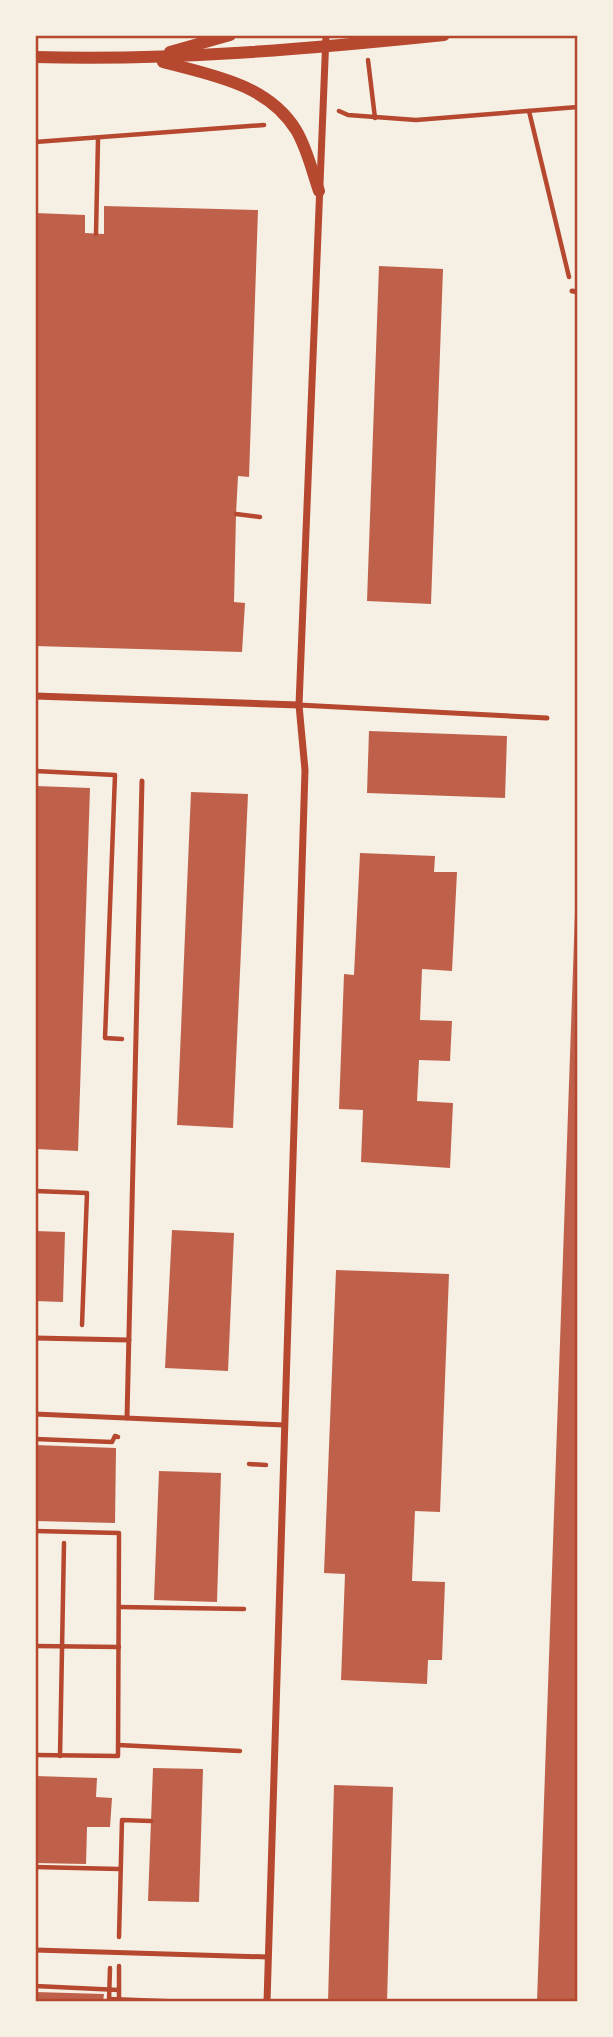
<svg xmlns="http://www.w3.org/2000/svg" width="613" height="2037" font-family="'Nunito Sans',sans-serif">
<rect width="100%" height="100%" fill="#f6efe4"/>
<!-- building -->
<g fill="#bf614a">
<path d="M 104,206 L 258,210 L 249,477 L 238,476 L 236,514 L 234,602 L 245,603 L 242,652 L 35,646 L 35,213 L 85,215 L 85,233 L 104,234 Z"/>
<path d="M 379,266 L 443,269 L 431,604 L 367,601 Z"/>
<path d="M 369,731 L 507,736 L 505,798 L 367,793 Z"/>
<path d="M 36,786 L 90,788 L 78,1151 L 35,1149 Z"/>
<path d="M 191,792 L 248,794 L 233,1128 L 177,1125 Z"/>
<path d="M 360,853 L 435,856 L 434,872 L 457,872 L 452,971 L 422,969 L 420,1020 L 452,1021 L 450,1061 L 419,1060 L 417,1101 L 453,1103 L 450,1168 L 361,1162 L 363,1110 L 339,1109 L 344,974 L 354,975 Z"/>
<path d="M 576,883 L 578,883 L 578,2002 L 537,2002 Z"/>
<path d="M 172,1230 L 234,1233 L 228,1371 L 165,1368 Z"/>
<path d="M 35,1231 L 65,1232 L 63,1302 L 35,1301 Z"/>
<path d="M 336,1270 L 449,1274 L 440,1512 L 415,1511 L 412,1581 L 445,1582 L 442,1660 L 428,1660 L 427,1684 L 341,1680 L 345,1574 L 324,1573 Z"/>
<path d="M 35,1445 L 116,1448 L 115,1523 L 35,1521 Z"/>
<path d="M 159,1471 L 221,1473 L 217,1602 L 154,1600 Z"/>
<path d="M 153,1768 L 203,1769 L 199,1902 L 148,1901 Z"/>
<path d="M 35,1776 L 97,1778 L 96,1797 L 112,1798 L 110,1827 L 87,1827 L 86,1864 L 35,1863 Z"/>
<path d="M 334,1785 L 393,1787 L 387,2002 L 328,2002 Z"/>
<path d="M 35,1992 L 104,1994 L 103,2002 L 35,2002 Z"/>
</g>
<g fill="none" stroke-linecap="round" stroke-linejoin="round">
<!-- path -->
<g stroke="#b5482f" stroke-width="4.5">
<path d="M 368,60 L 375,118"/>
<path d="M 339,111 L 348,115 L 416,120 L 578,107"/>
<path d="M 529,111 L 569,277"/>
<path d="M 35,142 L 264,125"/>
<path d="M 96,234 L 98,139"/>
<path d="M 236,514 L 260,517"/>
<path d="M 35,771 L 115,775 L 105,1038 L 122,1039"/>
<path d="M 35,1191 L 87,1193 L 82,1325"/>
<path d="M 35,1439 L 112,1442 L 115,1436 L 118,1437"/>
<path d="M 249,1464 L 266,1465"/>
<path d="M 35,1531 L 119,1533 L 118,1756 L 35,1755"/>
<path d="M 119,1607 L 244,1609"/>
<path d="M 35,1646 L 119,1647"/>
<path d="M 118,1745 L 240,1751"/>
<path d="M 60,1756 L 64,1543"/>
<path d="M 35,1867 L 119,1869"/>
<path d="M 119,1937 L 122,1820 L 151,1821"/>
<path d="M 35,1986 L 119,1990"/>
<path d="M 109,1999 L 189,2002"/>
<path d="M 109,2001 L 110,1968"/>
<path d="M 119,2002 L 119,1966"/>
</g>
<!-- service -->
<g stroke="#b5482f" stroke-width="5">
<path d="M 572,291 L 578,292"/>
<path d="M 299,705 L 547,718"/>
<path d="M 35,1338 L 129,1340"/>
<path d="M 35,1414 L 285,1425"/>
<path d="M 127,1418 L 142,781"/>
<path d="M 35,1950 L 268,1957"/>
</g>
<!-- minor -->
<g stroke="#b5482f" stroke-width="7">
<path d="M 35,696 L 299,705"/>
<path d="M 267,2002 L 305,770 L 299,705 L 326,35"/>
</g>
<!-- tertiary -->
<g stroke="#b5482f" stroke-width="12">
<path d="M 170,52 L 230,35"/>
<path d="M 35,57 C 172,61 308,49 444,35"/>
<path d="M 163,62 C 211,75 268,84 296,130 C 307,148 312,171 319,191"/>
</g>
</g>
<!-- border -->
<rect width="613" height="2037" fill="none" stroke="#f6efe4" stroke-width="74"/>
<rect x="37" y="37" width="539" height="1963" fill="none" stroke="#b5482f" stroke-width="2.5"/>
</svg>
